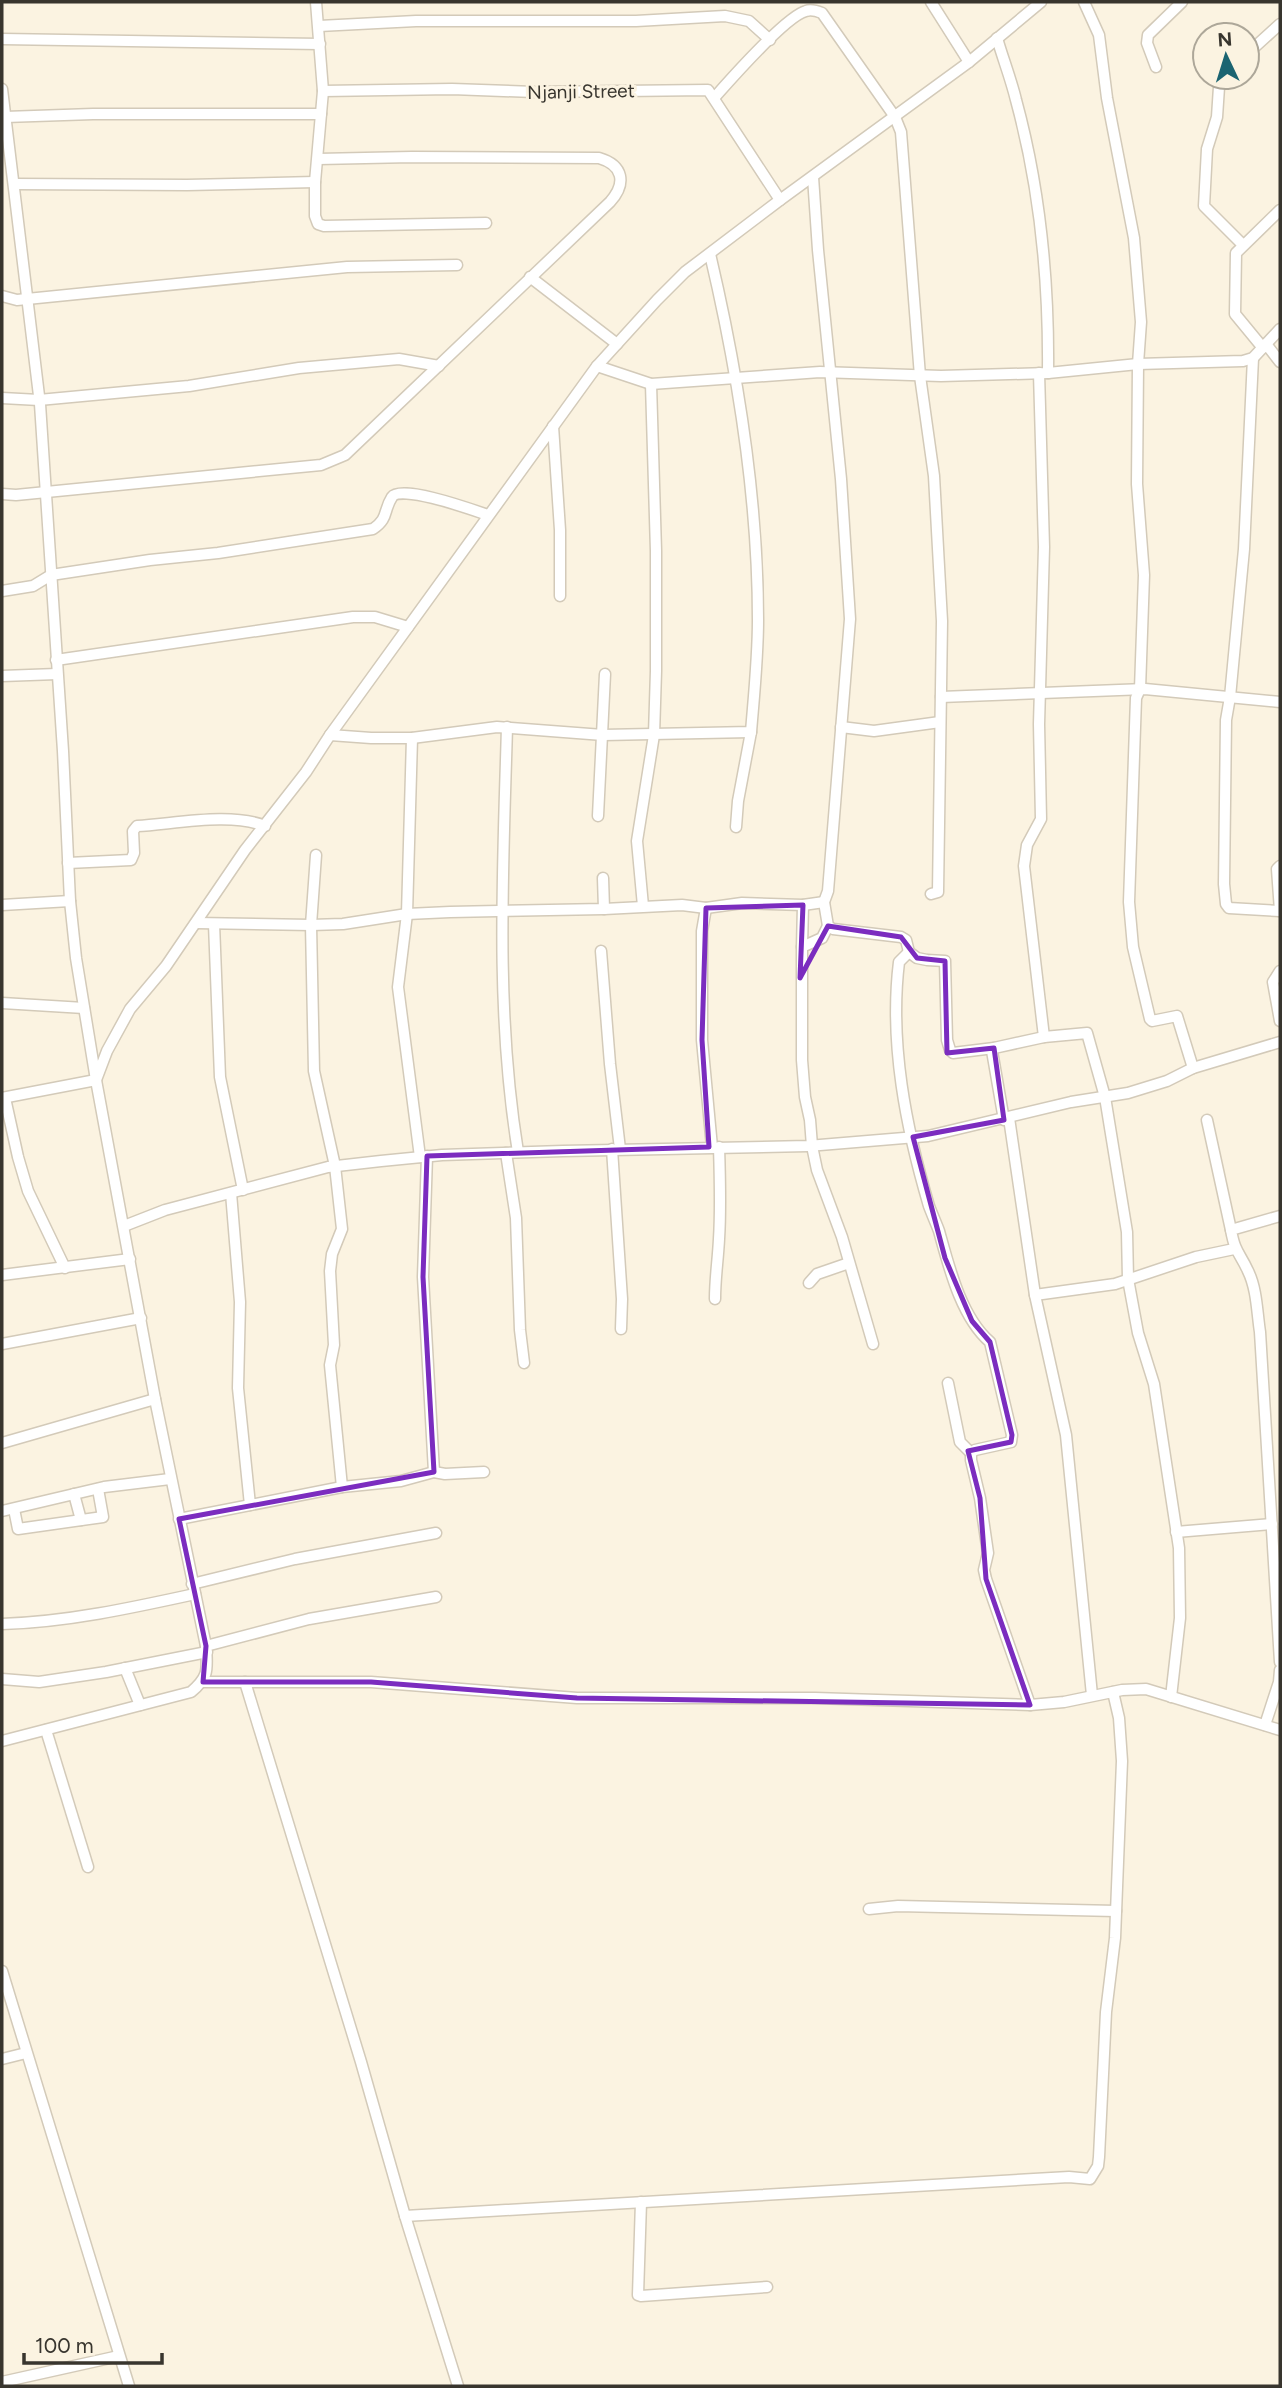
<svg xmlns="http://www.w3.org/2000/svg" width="1282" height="2388" font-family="Figtree,sans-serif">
<rect width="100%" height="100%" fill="#fbf3e1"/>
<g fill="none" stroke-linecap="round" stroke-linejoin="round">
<!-- minor casing -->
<g stroke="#d3cab9" stroke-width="13">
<g id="minor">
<path d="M 316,2 L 323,91 L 315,182 L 315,216 L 318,224 L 324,226 L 486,223"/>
<path d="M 931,2 L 969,62"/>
<path d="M 1084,2 L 1099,35 L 1107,98 L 1134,238 L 1141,322 L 1138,364 L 1137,484 L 1144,575 L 1140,689 L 1136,698 L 1129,902 L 1133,947 L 1150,1019 L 1152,1021 L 1177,1016 L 1193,1068"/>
<path d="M 319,26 L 416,21 L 636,21 L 725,16 L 749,21 L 770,40"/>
<path d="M 997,38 C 1003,59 1011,79 1016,100 C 1040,188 1049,282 1048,373"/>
<path d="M 2,39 L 320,44"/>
<path d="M 1247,54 L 1280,24"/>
<path d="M 1156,67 L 1147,43 L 1148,35 L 1182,2"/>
<path d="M 1222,77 L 1219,87 L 1217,117 L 1207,149 L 1204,206 L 1243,245"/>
<path d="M 2,89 L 40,404 L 63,751 L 70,901 L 76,958 L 96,1080 L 155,1399 L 206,1646 C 207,1669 210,1676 191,1692 L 2,1741"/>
<path d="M 323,91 L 452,89 L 534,92 L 708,90 L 780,200"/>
<path d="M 714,98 C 730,80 786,16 806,11 C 811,9 817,11 822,13 L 895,117 L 901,132 L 920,376 L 934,476 L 942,621 L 938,892 L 931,894"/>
<path d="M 5,117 L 93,114 L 321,114"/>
<path d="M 813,177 L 818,250 L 841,479 L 850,619 L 828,891 L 824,902 L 828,926 L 833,929 L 901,937 L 906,940 L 909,952 L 917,958 L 927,960 L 945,961 L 947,1040 L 950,1050 L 953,1053 L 994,1048 L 1044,1037 L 1024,866 L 1027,845 L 1041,819 L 1039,724 L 1044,547 L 1039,373"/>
<path d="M 14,184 L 187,185 L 315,182"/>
<path d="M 530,277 L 617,344"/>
<path d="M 2,296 L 17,300 L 347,267 L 457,265"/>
<path d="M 1266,344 L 1280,362"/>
<path d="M 1263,348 L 1235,314 L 1236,253 L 1280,210"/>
<path d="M 1253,358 L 1244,549 L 1230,697 L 1226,720 L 1224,884 L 1226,904 L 1229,908 L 1280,911"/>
<path d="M 597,366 L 651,384 L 820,372 L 941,376 L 1048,373 L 1138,364 L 1243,361 L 1253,358 L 1280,329"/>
<path d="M 2,398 L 39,400 L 189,386 L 299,368 L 399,359 L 439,366"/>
<path d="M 553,426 L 560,530 L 560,596"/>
<path d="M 2,494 L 16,495 L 321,465 L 345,455 L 610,202 C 627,183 623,165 599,158 L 412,157 L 318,159"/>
<path d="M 2,591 L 33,586 L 51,575 L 150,560 L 218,553 L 373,529 C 389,518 383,511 392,497 C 401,484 473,510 488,515"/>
<path d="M 56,660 L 353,617 L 375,617 L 408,627"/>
<path d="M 2,676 L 57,674"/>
<path d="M 941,697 L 1145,689 L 1280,702"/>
<path d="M 507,727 C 503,869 495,1011 518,1152"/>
<path d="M 841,727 L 874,731 L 940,722"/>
<path d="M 330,735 L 371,738 L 412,738 L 497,727 L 603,735 L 751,732 C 754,695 758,657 758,620 C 758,497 738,373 710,254"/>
<path d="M 412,738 L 407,914 L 398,987 L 420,1157"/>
<path d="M 598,816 L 605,674"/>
<path d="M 736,827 L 738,801 L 751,732"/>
<path d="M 316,855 L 311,925 L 314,1071 L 335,1166 L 342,1229 L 332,1254 L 330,1271 L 334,1345 L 330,1365 L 342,1487"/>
<path d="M 68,863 L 131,860 L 134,853 L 133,831 L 137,826 C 174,824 231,812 265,826"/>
<path d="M 1280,866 L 1277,869 L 1280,911"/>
<path d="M 603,878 L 604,909"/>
<path d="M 2,905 L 70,901"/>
<path d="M 643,906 L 637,841 L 654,735 L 656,671 L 656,551 L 651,384"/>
<path d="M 706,908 L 702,931 L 702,1040 L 712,1147"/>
<path d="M 196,923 L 311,925 L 343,924 L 407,914 L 450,912 L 604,909 L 682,905 L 706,908 L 742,903 L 803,905 L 824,902"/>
<path d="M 214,924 L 220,1077 L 243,1190"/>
<path d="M 828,926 L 822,938 L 802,947 L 802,1060 L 805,1097 L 810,1120 L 812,1146 L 817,1170 L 842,1237 L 873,1344"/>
<path d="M 802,947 L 803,905"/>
<path d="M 601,951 L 610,1064 L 620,1149"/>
<path d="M 909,952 L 899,962 C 889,1043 906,1128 929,1206 C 932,1214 936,1223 939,1231 C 949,1267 961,1317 990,1342 L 1012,1435 L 1011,1442 L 975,1450 L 971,1453 L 971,1460 L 980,1498 L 988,1553 L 984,1570 L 986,1579 L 1030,1705"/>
<path d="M 1280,971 L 1273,982 L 1280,1021"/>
<path d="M 2,1003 L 84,1008"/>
<path d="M 1044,1037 L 1087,1033 L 1105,1097 L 1127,1232 L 1128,1279 L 1138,1333 L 1154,1384 L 1179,1548 L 1180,1618 L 1171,1697"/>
<path d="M 994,1048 L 992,1051 L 1004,1120"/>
<path d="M 2,1098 L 96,1080 L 107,1051 L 130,1009 L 166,966 L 245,850 L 306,772 L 330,735 L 597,366 L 657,300 L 685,272 L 780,200 L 969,62 L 1041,2"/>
<path d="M 5,1098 L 18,1157 L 28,1191 L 65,1268"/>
<path d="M 1009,1118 L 1035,1295 L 1066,1435 L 1092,1695"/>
<path d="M 1207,1120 L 1231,1230"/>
<path d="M 612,1149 L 622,1299 L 621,1329"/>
<path d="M 506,1153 L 516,1218 L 520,1330 L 524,1363"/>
<path d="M 427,1156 L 423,1277 L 434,1472"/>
<path d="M 231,1193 L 240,1302 L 238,1388 L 250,1505"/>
<path d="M 1280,1216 L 1231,1230 C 1235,1253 1240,1253 1248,1271 C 1257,1289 1257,1313 1260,1332 L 1280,1662"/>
<path d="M 124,1226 L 165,1210 L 328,1167 L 381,1161 L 442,1155 L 563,1151 L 808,1146 L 928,1136 L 1071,1102 L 1128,1093 L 1167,1081 L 1193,1068 L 1280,1042"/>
<path d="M 2,1275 L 130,1259"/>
<path d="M 809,1283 L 817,1274 L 849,1263"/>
<path d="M 1035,1295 L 1115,1284 L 1196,1257 L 1234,1249"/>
<path d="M 715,1299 C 715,1278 718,1260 719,1239 C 721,1208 720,1178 719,1147"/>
<path d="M 2,1344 L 141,1318"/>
<path d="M 948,1383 L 960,1442 L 971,1453"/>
<path d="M 2,1443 L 155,1399"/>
<path d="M 74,1494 L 81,1520"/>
<path d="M 14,1509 L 18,1529 L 103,1517 L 98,1489"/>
<path d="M 2,1511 L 104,1487 L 170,1479"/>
<path d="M 179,1519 L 342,1487 L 401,1481 L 434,1472 L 445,1474 L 484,1472"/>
<path d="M 1176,1532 L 1272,1524"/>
<path d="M 192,1584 L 295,1559 L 436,1533"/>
<path d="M 2,1624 C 67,1622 131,1608 195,1594"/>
<path d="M 206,1646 L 309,1619 L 436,1597"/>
<path d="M 125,1668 L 140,1705"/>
<path d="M 2,1679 L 39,1682 L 106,1672 L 207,1652"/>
<path d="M 203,1682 L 371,1682 L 577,1698 L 815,1698 L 1030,1705 L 1064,1702 L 1122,1690 L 1146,1689 L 1280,1730"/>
<path d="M 245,1682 L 361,2062 L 405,2216 L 458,2386"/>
<path d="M 1265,1725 L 1279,1682 L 1280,1670"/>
<path d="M 46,1730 L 88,1867"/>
<path d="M 869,1909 L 898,1906 L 1116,1911"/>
<path d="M 2,1971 L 129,2386"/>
<path d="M 2,2059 L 26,2053"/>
<path d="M 641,2202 L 638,2295 L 641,2296 L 767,2287"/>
<path d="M 405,2216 L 1069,2177 L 1090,2179 L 1098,2166 L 1099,2157 L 1106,2012 L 1115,1938 L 1122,1761 L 1119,1718 L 1113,1692"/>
<path d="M 2,2382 L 119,2356"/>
</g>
</g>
<!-- minor -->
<use href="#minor" stroke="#fff" stroke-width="10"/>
</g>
<!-- marked area -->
<path fill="none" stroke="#7b2cbf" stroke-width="5" stroke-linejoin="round" d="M 803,905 L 800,978 L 828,926 L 901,937 L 917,958 L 945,961 L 947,1053 L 994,1048 L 1004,1120 L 913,1137 L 945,1258 L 972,1321 L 990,1342 L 1012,1435 L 1011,1442 L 968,1451 L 980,1498 L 986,1579 L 1030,1705 L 577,1698 L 371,1682 L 203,1682 L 206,1646 L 179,1519 L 434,1472 L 423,1277 L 427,1156 L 709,1147 L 702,1040 L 706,908 Z"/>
<g text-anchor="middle" stroke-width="6" stroke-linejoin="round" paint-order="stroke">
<!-- street labels -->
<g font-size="19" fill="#38352e" stroke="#fbf3e1">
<text transform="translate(581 91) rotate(-1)" y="7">Njanji Street</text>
</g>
</g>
<!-- border -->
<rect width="1282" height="2388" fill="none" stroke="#38352e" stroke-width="7"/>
<!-- north arrow -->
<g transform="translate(1226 56) rotate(356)"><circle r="33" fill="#fbf3e1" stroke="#ada799" stroke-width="2"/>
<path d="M0-5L12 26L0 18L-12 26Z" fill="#1b6471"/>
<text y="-10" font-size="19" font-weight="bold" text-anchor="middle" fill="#38352e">N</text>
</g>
<!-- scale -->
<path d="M24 2353v10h138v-10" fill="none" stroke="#38352e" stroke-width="3.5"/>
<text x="35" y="2353" font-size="21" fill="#38352e" stroke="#fbf3e1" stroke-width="5" paint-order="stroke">100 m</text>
</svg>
